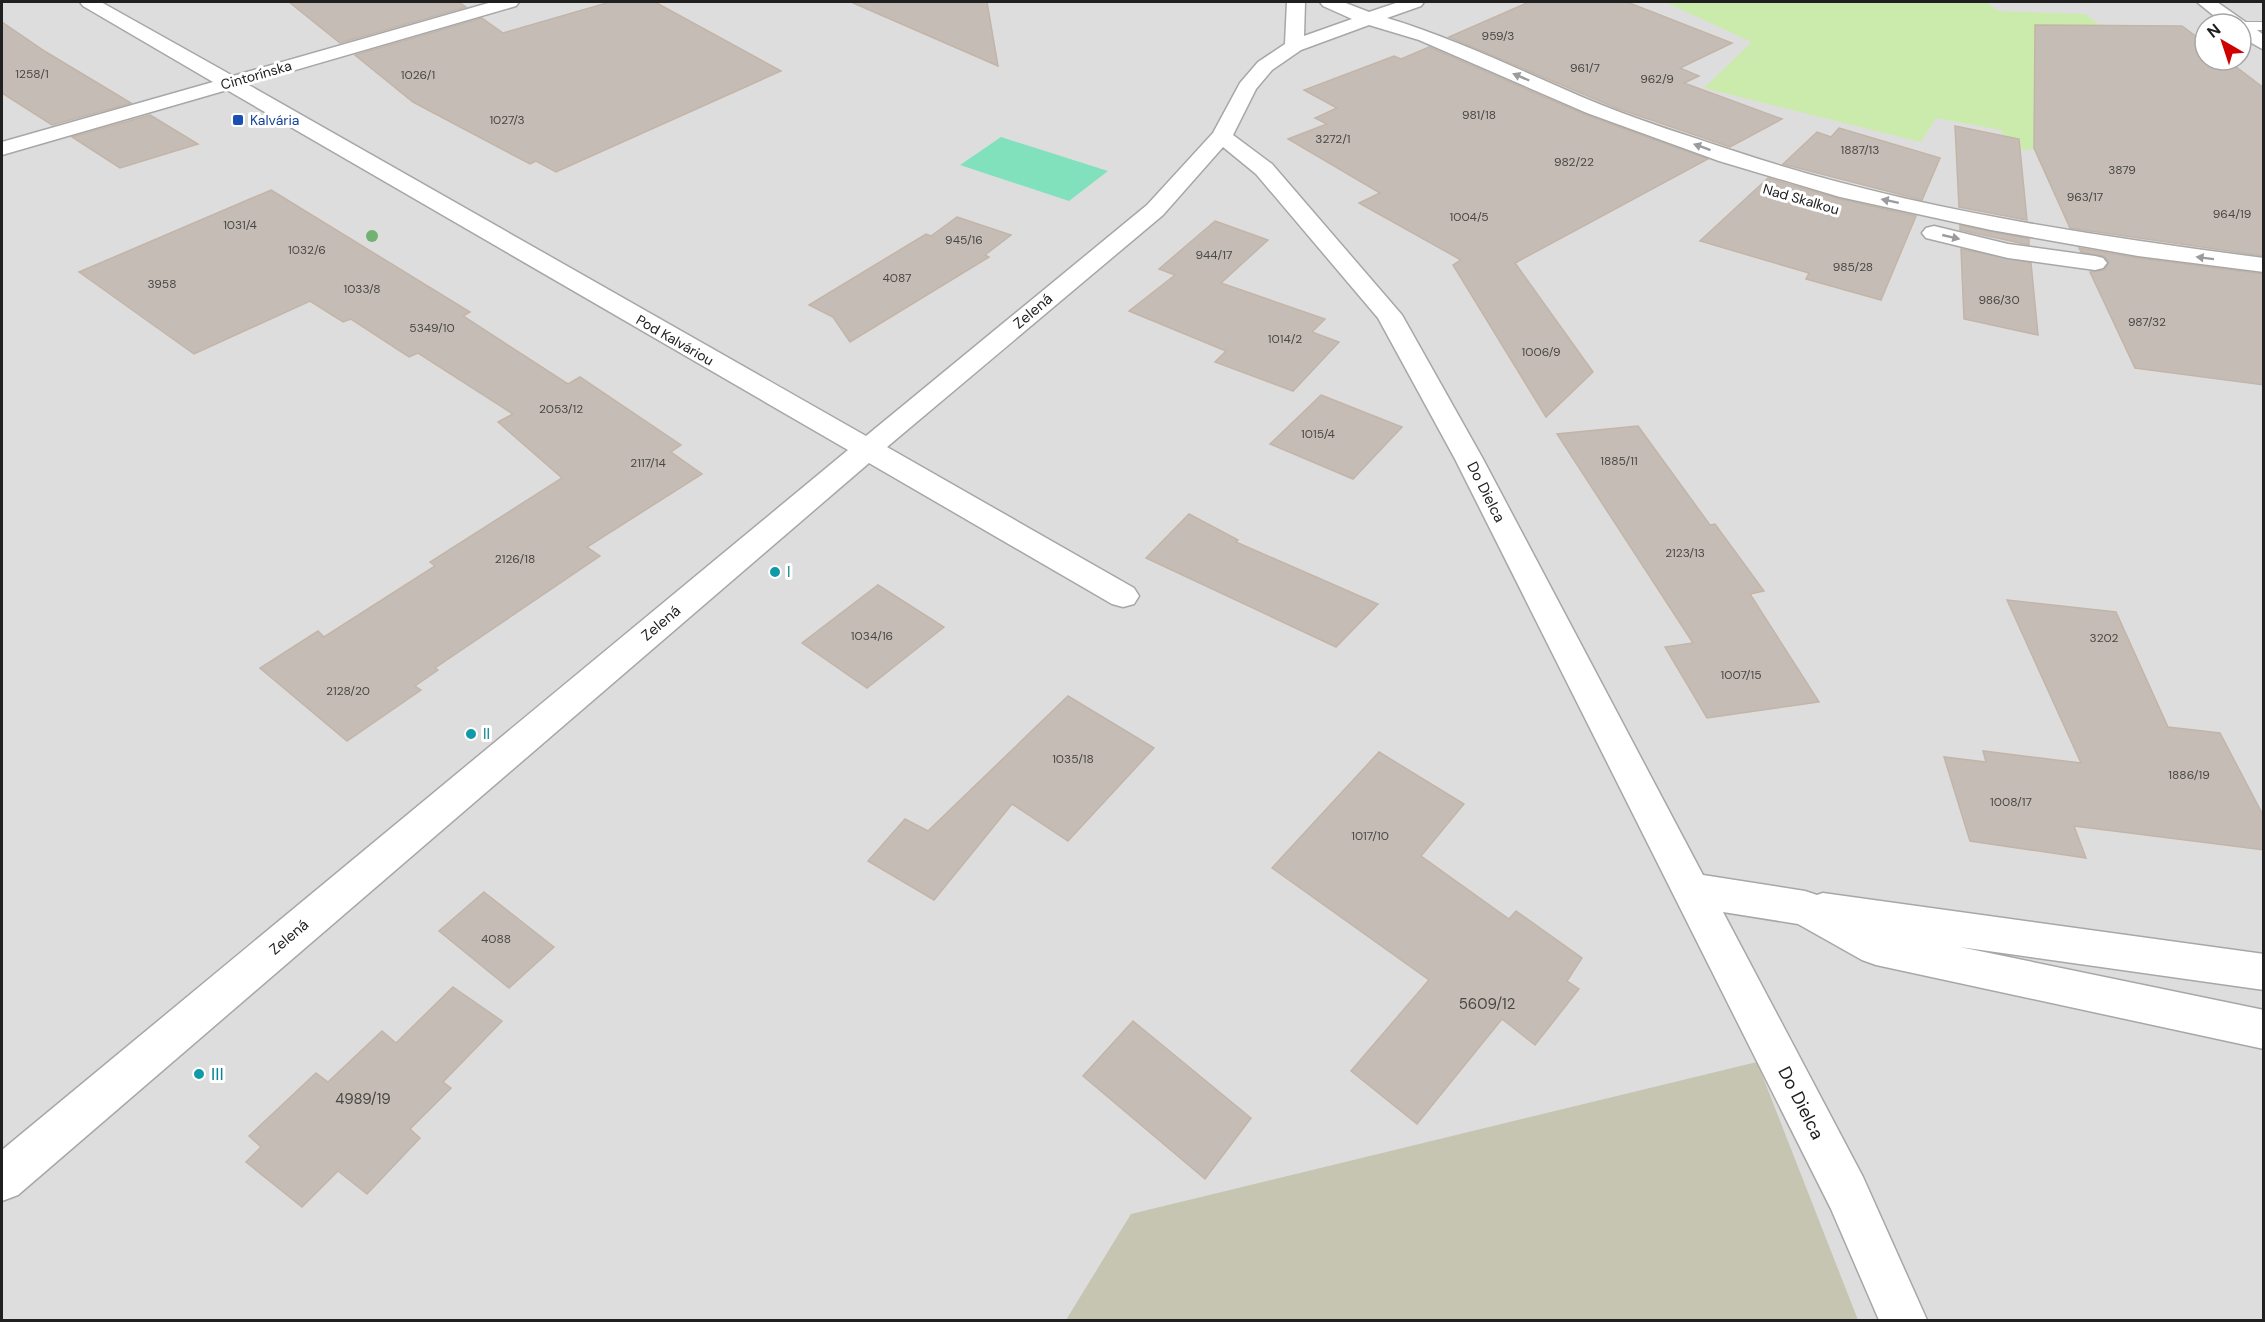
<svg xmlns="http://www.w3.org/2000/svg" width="2265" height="1322" font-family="'DM Sans',sans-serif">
<rect width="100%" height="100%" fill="#f0ede6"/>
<!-- residential -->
<path fill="#dedddd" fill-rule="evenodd" d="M 2,2 L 2263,2 L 2263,1320 L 2,1320 ZM 2205,24 L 2241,24 L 2241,60 L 2205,60 Z"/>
<!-- construction -->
<path fill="#c5c5b1" d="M 1757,1062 L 1858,1320 L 1066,1320 L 1131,1214 Z"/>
<!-- grass -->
<path fill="#caebab" d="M 1665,2 L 1986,2 L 1998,11 L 2085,14 L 2176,83 L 2145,154 L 2011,149 L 2001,130 L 1936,118 L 1921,142 L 1704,88 L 1752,42 Z"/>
<!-- pitch -->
<path fill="#82e1bd" d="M 1001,137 L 1108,171 L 1069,201 L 960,165 Z"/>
<!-- building -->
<g fill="#c5bdb5" stroke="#c3b4a8" stroke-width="1.5">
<path d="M 289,2 L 459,2 L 466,7 L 340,43 Z"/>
<path d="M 610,2 L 655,2 L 781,71 L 556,172 L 536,161 L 530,164 L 413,102 L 355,55 L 482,18 L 503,33 Z"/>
<path d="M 851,2 L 987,2 L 998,66 Z"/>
<path d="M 1529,2 L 1627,2 L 1732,43 L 1680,68 L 1699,76 L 1684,83 L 1782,119 L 1730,147 L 1616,108 L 1449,37 Z"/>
<path d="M 2,22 L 46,52 L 131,103 L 52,125 L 2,93 Z"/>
<path d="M 2035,25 L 2182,26 L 2205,43 L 2205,60 L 2227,60 L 2264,88 L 2264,256 L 2070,228 L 2034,148 Z"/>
<path d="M 1429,47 L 1586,115 L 1708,159 L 1515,263 L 1593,372 L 1546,417 L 1453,265 L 1461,260 L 1359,203 L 1380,193 L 1288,139 L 1327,124 L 1315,118 L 1337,108 L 1304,90 L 1394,56 L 1401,59 Z"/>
<path d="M 150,115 L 198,144 L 120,168 L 72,137 Z"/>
<path d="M 1955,126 L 2019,139 L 2027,220 L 1959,207 Z"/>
<path d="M 1839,128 L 1940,158 L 1922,200 L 1783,164 L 1817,132 L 1831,137 Z"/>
<path d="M 1768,178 L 1840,199 L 1916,216 L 1881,300 L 1806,279 L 1809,273 L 1700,241 Z"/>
<path d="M 271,190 L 470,312 L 463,316 L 568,384 L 580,377 L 681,445 L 671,452 L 702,474 L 587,547 L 600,556 L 435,668 L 438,670 L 415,686 L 421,690 L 347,741 L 260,668 L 318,631 L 324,637 L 435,566 L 430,562 L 562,478 L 498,422 L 513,414 L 418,353 L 409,357 L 351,319 L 343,322 L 310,301 L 194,354 L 79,272 Z"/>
<path d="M 957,217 L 1011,235 L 985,255 L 989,257 L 850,342 L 833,317 L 809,305 L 926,234 L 931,236 Z"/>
<path d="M 1215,221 L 1268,240 L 1221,283 L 1325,319 L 1312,332 L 1339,342 L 1293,391 L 1215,362 L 1226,351 L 1129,311 L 1175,275 L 1159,269 Z"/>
<path d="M 1960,225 L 2029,239 L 2029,245 L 1960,230 Z"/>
<path d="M 2079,248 L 2138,258 L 2264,274 L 2264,385 L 2135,368 L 2090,272 L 2104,270 L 2109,262 L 2104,256 L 2081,252 Z"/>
<path d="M 1961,249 L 2031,263 L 2038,335 L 1964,319 Z"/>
<path d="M 1321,395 L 1402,427 L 1353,479 L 1270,444 Z"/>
<path d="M 1638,426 L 1710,525 L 1715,524 L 1764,591 L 1750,594 L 1819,702 L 1707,718 L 1665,647 L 1693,643 L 1557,434 Z"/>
<path d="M 1189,514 L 1238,540 L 1236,542 L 1378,604 L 1336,647 L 1146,558 Z"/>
<path d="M 878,585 L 944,627 L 867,688 L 802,643 Z"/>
<path d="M 2007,600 L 2116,612 L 2168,727 L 2220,733 L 2264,817 L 2264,850 L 2074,826 L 2086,858 L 1970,841 L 1944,757 L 1986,762 L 1983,751 L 2081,763 Z"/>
<path d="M 1068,696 L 1154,748 L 1068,841 L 1012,804 L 934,900 L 868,861 L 905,819 L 928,831 Z"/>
<path d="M 1379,752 L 1464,804 L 1421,856 L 1509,919 L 1516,911 L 1582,958 L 1567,981 L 1579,989 L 1535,1045 L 1502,1019 L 1417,1124 L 1351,1071 L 1429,980 L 1272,868 Z"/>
<path d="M 484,892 L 554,947 L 509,988 L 439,931 Z"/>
<path d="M 453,987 L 502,1021 L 443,1082 L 451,1088 L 410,1129 L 420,1138 L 367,1194 L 338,1171 L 302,1207 L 246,1162 L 261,1147 L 249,1136 L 316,1073 L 328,1082 L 382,1031 L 396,1043 Z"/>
<path d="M 1133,1021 L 1251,1118 L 1205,1179 L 1083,1076 Z"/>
</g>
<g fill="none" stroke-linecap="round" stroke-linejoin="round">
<!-- service casing -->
<g stroke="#a7a7a7" stroke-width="2">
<path id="service" d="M 2241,22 L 2264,22 L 2264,30 L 2241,30 L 2241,24 L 2235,24 Z"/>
</g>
<!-- minor casing -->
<g stroke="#a7a7a7" stroke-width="3">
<g id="minor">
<path d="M 80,2 L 101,2 L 233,76 L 492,2 L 519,2 L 516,6 L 247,84 L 866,436 L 1147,205 L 1213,133 L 1240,83 L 1258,62 L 1285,44 L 1287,2 L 1305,2 L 1304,36 L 1352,19 L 1323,6 L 1320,2 L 1343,2 L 1369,12 L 1399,2 L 1424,2 L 1421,6 L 1387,18 C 1460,40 1529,75 1599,104 C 1643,122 1689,136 1734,151 C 1905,208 2085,235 2264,258 L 2264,272 L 2138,256 L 1991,230 L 1840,197 L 1719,161 L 1587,113 L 1419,40 L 1369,25 L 1301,50 L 1272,70 L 1256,89 L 1233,135 L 1272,164 L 1402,315 L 1483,459 L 1703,875 L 1805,891 L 1817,895 L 1823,893 L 2264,954 L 2264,990 L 1960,947 L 2264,1010 L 2264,1049 L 1876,965 L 1862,960 L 1798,924 L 1723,912 L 1863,1177 L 1927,1320 L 1879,1320 L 1831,1209 L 1455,459 L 1378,318 L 1256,174 L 1223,147 L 1163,215 L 887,447 L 1134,588 L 1139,596 L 1134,604 L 1123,607 L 1112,604 L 869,463 L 18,1195 L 2,1201 L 2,1150 L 848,450 L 227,90 L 2,155 L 2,142 L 213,82 L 83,6 Z"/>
<path d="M 2197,2 L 2217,2 L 2264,35 L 2264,50 L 2241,37 L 2241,24 L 2224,24 Z"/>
<path d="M 1934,226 L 2008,244 L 2095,256 L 2103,258 L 2107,263 L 2103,268 L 2095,270 L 2008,258 L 1926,238 L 1922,233 L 1926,228 Z"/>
</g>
</g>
<!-- service -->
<use href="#service" fill="#fff" fill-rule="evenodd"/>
<!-- minor -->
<use href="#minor" fill="#fff" fill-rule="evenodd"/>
</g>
<!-- trees -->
<circle fill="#71b272" cx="372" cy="236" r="6"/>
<!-- one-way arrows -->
<defs><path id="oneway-solid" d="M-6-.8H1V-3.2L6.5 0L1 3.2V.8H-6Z" transform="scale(1.5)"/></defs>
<g fill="#9b9b9b">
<use href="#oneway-solid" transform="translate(1521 77) rotate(-157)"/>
<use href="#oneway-solid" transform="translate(1702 147) rotate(-160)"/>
<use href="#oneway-solid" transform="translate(1890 201) rotate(-168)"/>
<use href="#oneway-solid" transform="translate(1951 237) rotate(13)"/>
<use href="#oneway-solid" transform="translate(2205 258) rotate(-173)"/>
</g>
<!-- markers -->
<rect fill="#1a4fb4" stroke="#fff" stroke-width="2" x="232" y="114" width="12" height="12" rx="3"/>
<g fill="#0f9aa8" stroke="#fff" stroke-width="2">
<circle cx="775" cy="572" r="6"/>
<circle cx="471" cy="734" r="6"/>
<circle cx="199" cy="1074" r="6"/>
</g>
<g text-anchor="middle" stroke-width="6" stroke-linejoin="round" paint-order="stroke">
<!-- number labels -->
<g font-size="12" fill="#494745">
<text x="1498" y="40">959/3</text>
<text x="1585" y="72">961/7</text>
<text x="32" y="78">1258/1</text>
<text x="418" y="79">1026/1</text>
<text x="1657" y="83">962/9</text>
<text x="1479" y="119">981/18</text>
<text x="507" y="124">1027/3</text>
<text x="1333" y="143">3272/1</text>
<text x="1860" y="154">1887/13</text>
<text x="1574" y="166">982/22</text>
<text x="2122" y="174">3879</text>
<text x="2085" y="201">963/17</text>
<text x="2232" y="218">964/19</text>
<text x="1469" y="221">1004/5</text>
<text x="240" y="229">1031/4</text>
<text x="964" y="244">945/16</text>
<text x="307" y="254">1032/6</text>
<text x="1214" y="259">944/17</text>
<text x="1853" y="271">985/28</text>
<text x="897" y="282">4087</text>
<text x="162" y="288">3958</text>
<text x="362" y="293">1033/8</text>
<text x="1999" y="304">986/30</text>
<text x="2147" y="326">987/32</text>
<text x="432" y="332">5349/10</text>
<text x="1285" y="343">1014/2</text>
<text x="1541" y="356">1006/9</text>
<text x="561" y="413">2053/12</text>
<text x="1318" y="438">1015/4</text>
<text x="1619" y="465">1885/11</text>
<text x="648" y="467">2117/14</text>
<text x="1685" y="557">2123/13</text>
<text x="515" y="563">2126/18</text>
<text x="872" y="640">1034/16</text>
<text x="2104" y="642">3202</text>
<text x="1741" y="679">1007/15</text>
<text x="348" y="695">2128/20</text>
<text x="1073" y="763">1035/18</text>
<text x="2189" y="779">1886/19</text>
<text x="2011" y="806">1008/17</text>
<text x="1370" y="840">1017/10</text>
<text x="496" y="943">4088</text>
</g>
<!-- far-street labels -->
<g font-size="14" fill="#202020" stroke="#fff">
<text transform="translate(256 75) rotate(-16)" y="5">Cintorínska</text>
<text transform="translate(1801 199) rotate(16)" y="5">Nad Skalkou</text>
<text transform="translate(675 340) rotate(30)" y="5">Pod Kalváriou</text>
</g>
<!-- far-transit labels -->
<g font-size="14" fill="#164399" stroke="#fff" text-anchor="start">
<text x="250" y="125">Kalvária</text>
</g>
<!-- street labels -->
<g font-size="15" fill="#202020" stroke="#fff">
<text transform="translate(1033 311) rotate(-40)" y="5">Zelená</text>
<text transform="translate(1486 492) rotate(63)" y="5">Do Dielca</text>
<text transform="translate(661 623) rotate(-40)" y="5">Zelená</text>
<text transform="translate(289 937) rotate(-40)" y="5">Zelená</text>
</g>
<!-- culture labels -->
<g font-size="15" fill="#0d838f" stroke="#fff" text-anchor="start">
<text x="787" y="577">I</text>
<text x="483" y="739">II</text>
</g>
<!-- near-number labels -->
<g font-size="15" fill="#494745">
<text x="1487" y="1009">5609/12</text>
<text x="363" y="1104">4989/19</text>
</g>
<!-- near-culture labels -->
<g font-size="18" fill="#0d838f" stroke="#fff" text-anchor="start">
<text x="211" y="1080">III</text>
</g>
<!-- near-street labels -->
<g font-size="18" fill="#202020" stroke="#fff">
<text transform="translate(1801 1103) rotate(63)" y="6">Do Dielca</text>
</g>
</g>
<!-- border -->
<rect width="2265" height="1322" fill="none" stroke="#202020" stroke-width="6"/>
<!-- north arrow -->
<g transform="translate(2223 42) rotate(321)"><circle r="28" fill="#ffffff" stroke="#a6a6a6" stroke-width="1.5"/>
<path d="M0-4.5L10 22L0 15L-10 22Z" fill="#cf0100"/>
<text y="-9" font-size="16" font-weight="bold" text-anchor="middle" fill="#202020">N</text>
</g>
</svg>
